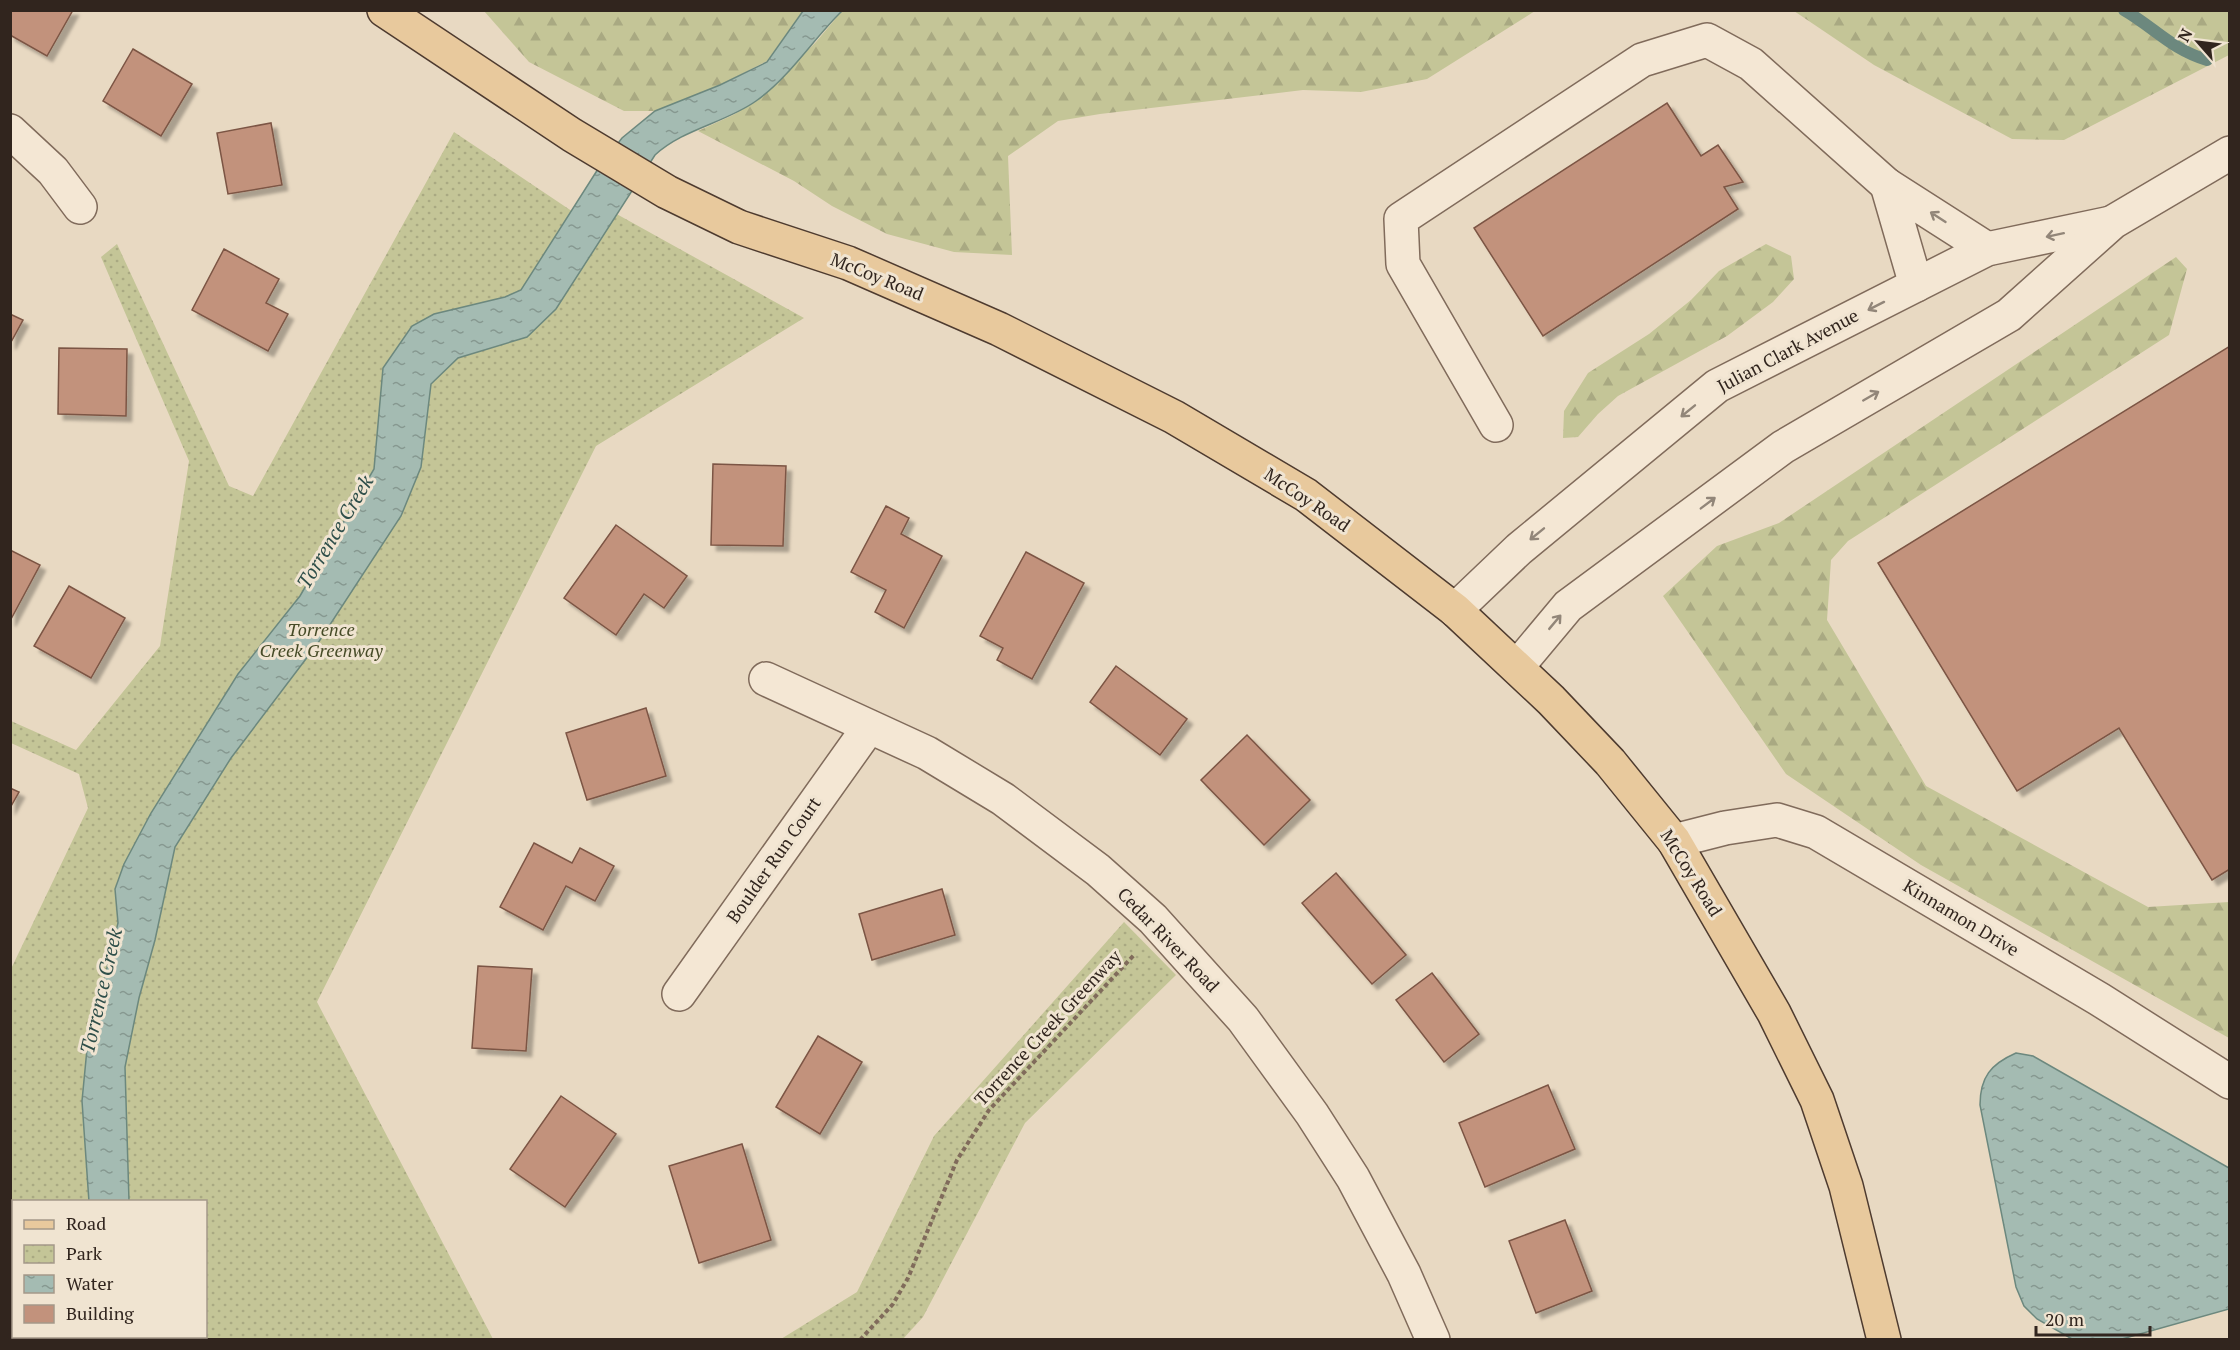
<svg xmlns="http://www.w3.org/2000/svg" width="2240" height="1350" font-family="'PT Serif',serif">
<defs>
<pattern id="forest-firs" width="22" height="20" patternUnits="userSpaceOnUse" patternTransform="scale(1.5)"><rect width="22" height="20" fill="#c4c597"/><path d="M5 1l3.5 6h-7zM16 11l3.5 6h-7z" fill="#a9a982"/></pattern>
<pattern id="park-dots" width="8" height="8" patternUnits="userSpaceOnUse" patternTransform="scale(1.5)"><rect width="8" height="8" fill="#c4c597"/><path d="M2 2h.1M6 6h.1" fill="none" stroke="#a9a982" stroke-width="1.8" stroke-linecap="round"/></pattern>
<pattern id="water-ripples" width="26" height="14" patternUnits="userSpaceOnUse" patternTransform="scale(1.5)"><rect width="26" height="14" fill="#a4bbb2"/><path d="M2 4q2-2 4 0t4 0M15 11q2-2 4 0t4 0" fill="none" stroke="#869890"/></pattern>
<filter id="shadow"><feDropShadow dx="5.5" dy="5.5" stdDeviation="1.5" flood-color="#0004"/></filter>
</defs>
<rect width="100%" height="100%" fill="#e8d9c2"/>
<!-- forest -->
<g fill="url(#forest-firs)">
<path d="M 484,11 L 803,11 L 767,61 L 720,85 L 655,111 L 624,111 L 529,62 Z"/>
<path d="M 842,11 L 1535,11 L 1427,79 L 1361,92 L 1303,90 L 1100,114 L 1058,121 L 1008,156 L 1012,255 L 954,252 L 887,234 L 832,206 L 794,181 L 698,131 L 733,115 L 758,100 L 816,42 Z"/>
<path d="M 1794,11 L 2229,11 L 2229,55 L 2064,140 L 2012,139 L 1874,65 Z"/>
<path d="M 1766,244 L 1791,256 L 1794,279 L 1773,302 L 1727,336 L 1618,396 L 1598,414 L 1578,437 L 1563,438 L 1564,411 L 1588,373 L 1649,334 L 1691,300 L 1719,271 Z"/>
<path d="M 2176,257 L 2187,269 L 2169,335 L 1848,541 L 1831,560 L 1827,620 L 1926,786 L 2148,907 L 2229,902 L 2229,1038 L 1921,865 L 1786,774 L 1663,596 L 1717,546 L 1779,523 Z"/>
</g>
<!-- park -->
<g fill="url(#park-dots)" fill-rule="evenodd">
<path d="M 454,132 L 600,230 L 613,212 L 804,318 L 596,446 L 317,1002 L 493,1339 L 11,1339 L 10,971 L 88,808 L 79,774 L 11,743 L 11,721 L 76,750 L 160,646 L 189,461 L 101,257 L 117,244 L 229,486 L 253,496 ZM 14,1202 L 206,1202 L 206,1336 L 14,1336 Z"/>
<path d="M 1124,922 L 1176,975 L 1025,1123 L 923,1317 L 903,1339 L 781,1339 L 857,1292 L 934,1136 Z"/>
</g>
<!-- water -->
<g fill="url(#water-ripples)" stroke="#6c887e" stroke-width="1.5">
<path d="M 803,11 L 842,11 C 814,38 789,78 756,101 C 725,123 683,129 655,155 L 556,309 L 527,337 L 458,358 L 431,384 L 421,467 L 401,516 L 318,643 L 231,758 L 175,847 L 155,940 L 139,998 L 125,1067 L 129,1201 L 89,1202 L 82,1101 L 87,1049 L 118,923 L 115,889 L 124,864 L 151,813 L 238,674 L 300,596 L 374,469 L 383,368 L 412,326 L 434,314 L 505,297 L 521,290 L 598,169 L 622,138 L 655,111 L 720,85 L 767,62 Z"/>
<path d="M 2016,1053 L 2033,1056 L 2229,1168 L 2229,1309 L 2122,1339 L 2072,1339 L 2037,1319 L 2024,1306 L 2016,1287 L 1980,1105 C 1980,1077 1991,1064 2016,1053 Z"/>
</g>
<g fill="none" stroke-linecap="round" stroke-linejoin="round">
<!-- stream -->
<path stroke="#6c887e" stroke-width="12" d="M 2124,10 C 2155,28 2171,49 2207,60"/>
</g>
<!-- building -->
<g fill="#c2927c" stroke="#7c5544" stroke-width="1.5" filter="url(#shadow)">
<path d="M 10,10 L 73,10 L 47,56 L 10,35 Z"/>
<path d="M 133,49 L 192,84 L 161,136 L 103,101 Z"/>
<path d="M 1667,103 L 1701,156 L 1718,145 L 1743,182 L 1724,187 L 1738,209 L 1543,336 L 1474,228 Z"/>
<path d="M 271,123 L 282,185 L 228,194 L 217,133 Z"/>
<path d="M 224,249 L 279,279 L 266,303 L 288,314 L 268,351 L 192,310 Z"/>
<path d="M 10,314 L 23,320 L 10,344 Z"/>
<path d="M 2230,346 L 2230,869 L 2212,880 L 2119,728 L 2017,791 L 1878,563 Z"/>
<path d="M 59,348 L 127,349 L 126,416 L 58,414 Z"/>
<path d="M 713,464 L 786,466 L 783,546 L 711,545 Z"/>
<path d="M 886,506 L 909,518 L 901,534 L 942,556 L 904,628 L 875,612 L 886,590 L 851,572 Z"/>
<path d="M 616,525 L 687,576 L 664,608 L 644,594 L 616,635 L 564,598 Z"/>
<path d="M 10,550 L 40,565 L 10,621 Z"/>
<path d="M 1026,552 L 1084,583 L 1032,679 L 997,660 L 1003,648 L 980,636 Z"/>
<path d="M 69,586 L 125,618 L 91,678 L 34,646 Z"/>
<path d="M 1116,666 L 1187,719 L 1160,755 L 1090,702 Z"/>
<path d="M 646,708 L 666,776 L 587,800 L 566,733 Z"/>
<path d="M 1247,735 L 1310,800 L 1264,845 L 1201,780 Z"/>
<path d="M 10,788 L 19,792 L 10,808 Z"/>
<path d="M 534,843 L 572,863 L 580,848 L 614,866 L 595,901 L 566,886 L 543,930 L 500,907 Z"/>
<path d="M 1336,873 L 1406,955 L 1372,984 L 1302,903 Z"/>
<path d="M 942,889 L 955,935 L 872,960 L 859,914 Z"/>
<path d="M 478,966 L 532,969 L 526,1051 L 472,1048 Z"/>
<path d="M 1432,973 L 1479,1034 L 1444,1062 L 1396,1000 Z"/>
<path d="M 818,1036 L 862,1062 L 820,1134 L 776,1107 Z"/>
<path d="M 1548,1085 L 1575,1149 L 1485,1187 L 1459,1123 Z"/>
<path d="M 561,1096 L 616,1134 L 565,1207 L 510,1169 Z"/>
<path d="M 742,1144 L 771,1240 L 699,1263 L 669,1166 Z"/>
<path d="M 1565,1220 L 1592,1291 L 1536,1313 L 1509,1241 Z"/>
</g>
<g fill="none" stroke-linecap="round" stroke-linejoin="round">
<!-- minor casing -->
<g stroke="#806b5b" stroke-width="36">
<g id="minor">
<path d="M 10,131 L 53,171 L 80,207"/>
<path d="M 1916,285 L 1887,185 L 1987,249"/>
<path d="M 1496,425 L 1403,264 L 1401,219 L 1642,60 L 1707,40 L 1751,64 L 1887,185"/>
<path d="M 1455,610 L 1519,549 L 1717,386 L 1987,249 L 2111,223"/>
<path d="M 1517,667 L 1568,606 L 1783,447 L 2009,315 L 2113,222 L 2230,153"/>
<path d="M 766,679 L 927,753 L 1003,799 L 1098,870 L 1153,919 L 1243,1019 L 1312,1114 L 1353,1178 L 1404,1274 L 1433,1340"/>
<path d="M 1674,841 L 1725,828 L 1777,820 L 1816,832 L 2099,999 L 2230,1082"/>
<path d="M 679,994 L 869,727"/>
</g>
</g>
<!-- major casing -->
<g stroke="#4e3b2f" stroke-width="36">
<path id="major" d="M 384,10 L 572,135 L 667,192 L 739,227 L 848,263 L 999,329 L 1174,417 L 1306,495 L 1455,610 L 1551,700 L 1610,762 L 1674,841 L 1774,1013 L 1817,1100 L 1846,1186 L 1884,1340"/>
</g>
<!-- path -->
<path stroke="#806b5b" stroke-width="4" stroke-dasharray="4.5 3" stroke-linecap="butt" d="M 860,1340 L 893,1304 L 908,1278 L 957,1160 L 989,1110 L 1135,954"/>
<!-- minor -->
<use href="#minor" stroke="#f4e7d4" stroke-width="33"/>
<!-- major -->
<use href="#major" stroke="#e8c99d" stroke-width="33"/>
</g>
<!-- one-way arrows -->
<defs><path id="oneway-shaft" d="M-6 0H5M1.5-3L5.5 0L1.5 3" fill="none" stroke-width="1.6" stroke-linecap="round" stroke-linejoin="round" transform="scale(1.5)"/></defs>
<g stroke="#928679">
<use href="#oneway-shaft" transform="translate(1938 217) rotate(-147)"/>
<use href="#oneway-shaft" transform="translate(2055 235) rotate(168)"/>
<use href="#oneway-shaft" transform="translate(1876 306) rotate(153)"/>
<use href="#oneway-shaft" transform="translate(1871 396) rotate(-30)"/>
<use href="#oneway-shaft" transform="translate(1688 411) rotate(141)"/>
<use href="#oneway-shaft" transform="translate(1708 503) rotate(-37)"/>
<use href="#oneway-shaft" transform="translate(1537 534) rotate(141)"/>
<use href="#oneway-shaft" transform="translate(1555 622) rotate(-50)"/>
</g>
<g text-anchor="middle" stroke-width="6" stroke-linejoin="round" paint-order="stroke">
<!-- street labels -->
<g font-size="18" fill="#31251e" stroke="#f0e4d1">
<text transform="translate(877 277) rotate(22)" y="6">McCoy Road</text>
<text transform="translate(1788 351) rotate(-28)" y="6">Julian Clark Avenue</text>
<text transform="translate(1307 500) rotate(34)" y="6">McCoy Road</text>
<text transform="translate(774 860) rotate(-55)" y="6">Boulder Run Court</text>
<text transform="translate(1691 873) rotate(58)" y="6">McCoy Road</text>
<text transform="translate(1961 918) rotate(31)" y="6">Kinnamon Drive</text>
<text transform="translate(1168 940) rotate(46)" y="6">Cedar River Road</text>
<text transform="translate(1048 1028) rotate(-47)" y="6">Torrence Creek Greenway</text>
</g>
<!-- park labels -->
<g font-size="18" font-style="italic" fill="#464b27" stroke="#f0e4d1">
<text x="321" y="636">Torrence<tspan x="321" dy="21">Creek Greenway</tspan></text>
</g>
<!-- water labels -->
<g font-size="20" font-style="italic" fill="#2f4f4a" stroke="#f0e4d1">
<text transform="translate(335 532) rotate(-59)" y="7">Torrence Creek</text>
<text transform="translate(101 991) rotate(-77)" y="7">Torrence Creek</text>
</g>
</g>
<!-- border -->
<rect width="2240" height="1350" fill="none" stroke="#31251e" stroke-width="24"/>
<!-- legend -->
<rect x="12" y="1200" width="195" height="138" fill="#f0e4d1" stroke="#a49889" stroke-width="1.5"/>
<rect x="24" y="1220" width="30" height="9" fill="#e8c99d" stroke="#a49889" stroke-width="1.5"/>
<text x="66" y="1230" font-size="18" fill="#31251e">Road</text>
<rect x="24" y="1245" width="30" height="18" fill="url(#park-dots)" stroke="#a49889" stroke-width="1.5"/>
<text x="66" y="1260" font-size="18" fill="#31251e">Park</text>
<rect x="24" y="1275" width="30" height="18" fill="url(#water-ripples)" stroke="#a49889" stroke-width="1.5"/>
<text x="66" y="1290" font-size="18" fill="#31251e">Water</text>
<rect x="24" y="1305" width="30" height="18" fill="#c2927c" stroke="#a49889" stroke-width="1.5"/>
<text x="66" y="1320" font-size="18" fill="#31251e">Building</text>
<!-- north arrow -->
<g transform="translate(2198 42) rotate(298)" stroke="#f0e4d1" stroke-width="4.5" paint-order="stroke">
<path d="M0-4.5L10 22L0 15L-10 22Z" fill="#31251e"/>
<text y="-9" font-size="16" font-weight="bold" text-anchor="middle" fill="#31251e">N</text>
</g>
<!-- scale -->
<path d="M2036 1326v9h114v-9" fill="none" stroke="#31251e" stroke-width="3"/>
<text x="2045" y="1326" font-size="18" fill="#31251e" stroke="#f0e4d1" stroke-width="4.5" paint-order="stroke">20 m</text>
</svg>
